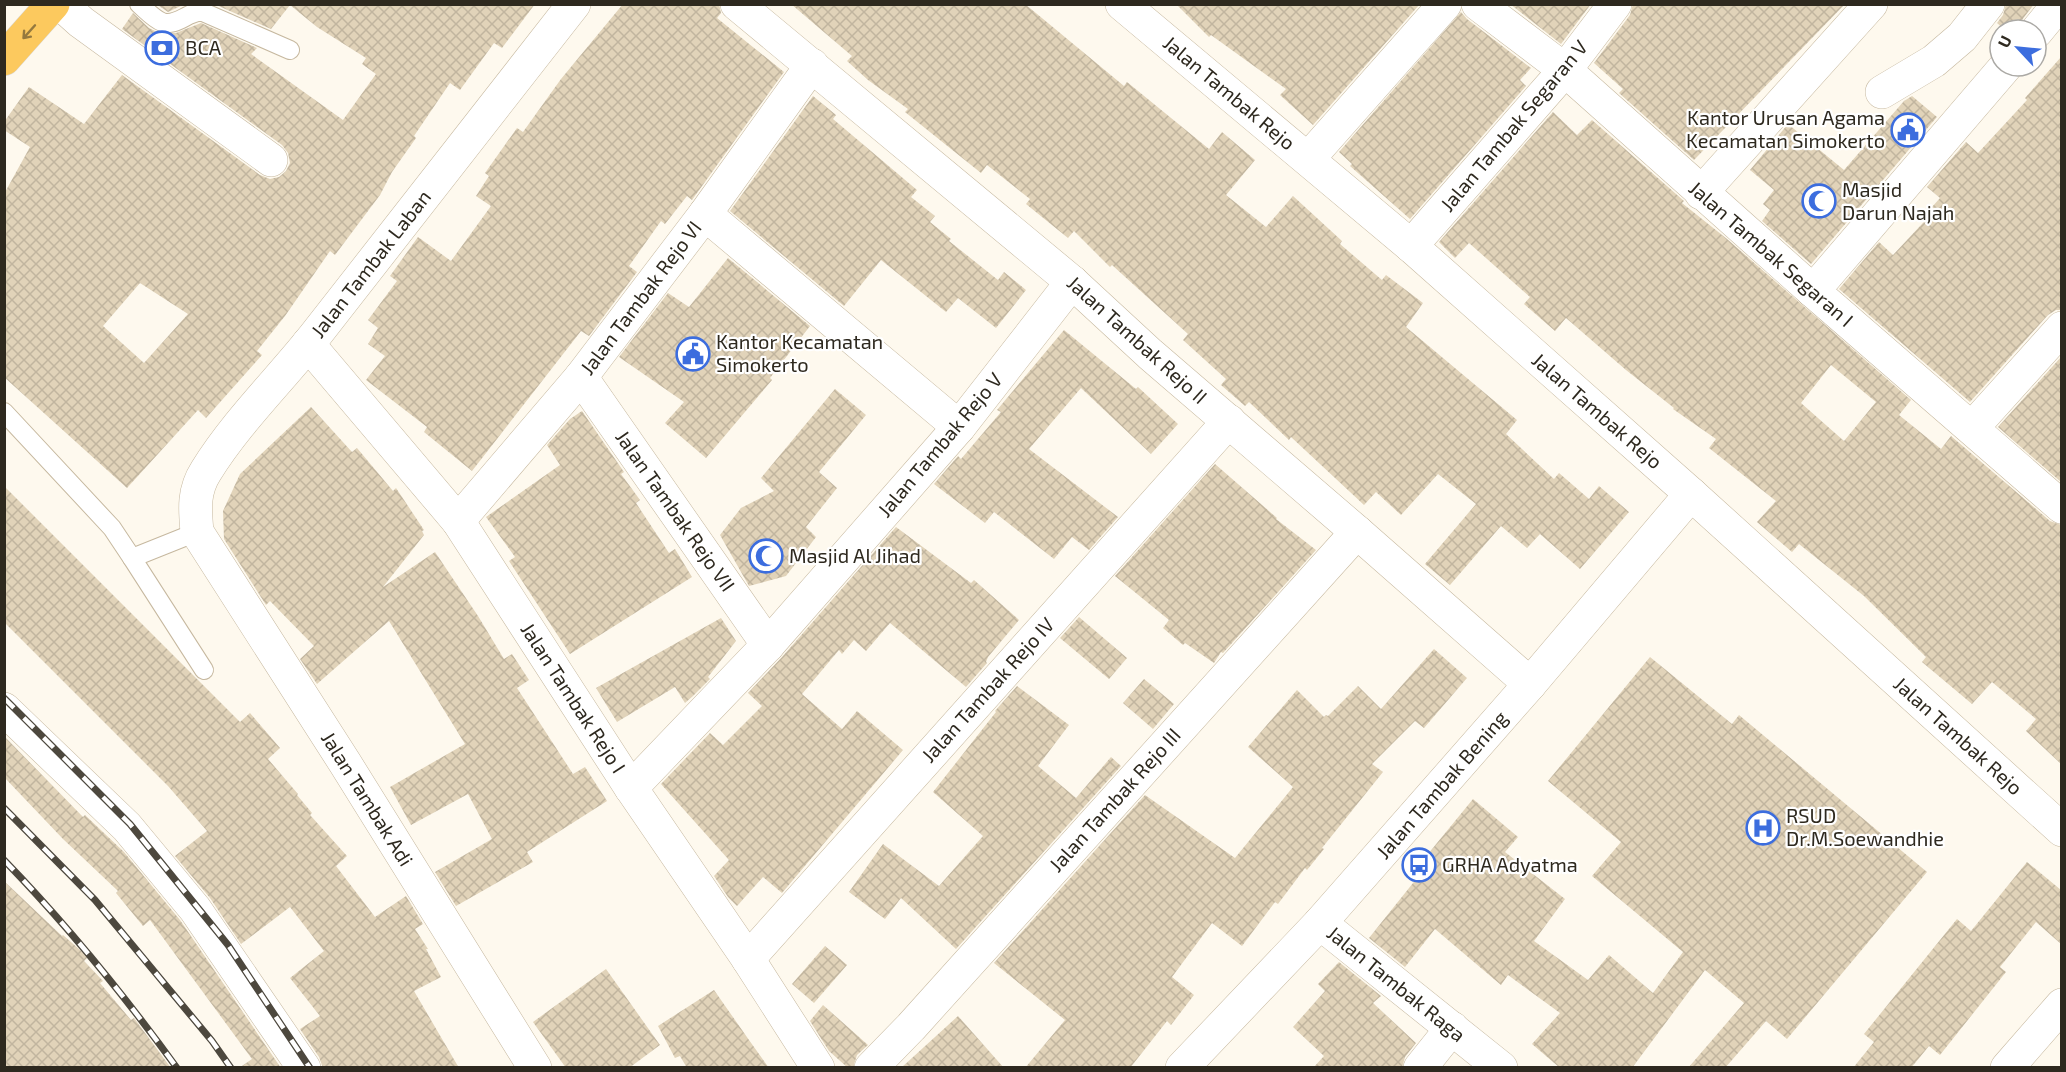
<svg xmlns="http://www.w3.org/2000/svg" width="2066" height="1072" font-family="'Exo 2',sans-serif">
<defs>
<pattern id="building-cross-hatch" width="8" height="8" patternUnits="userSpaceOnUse" patternTransform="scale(1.5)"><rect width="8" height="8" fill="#e1d3b9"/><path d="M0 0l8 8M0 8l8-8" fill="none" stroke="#c1b59f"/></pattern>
</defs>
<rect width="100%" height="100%" fill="#fef9ee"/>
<!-- building -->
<g fill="url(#building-cross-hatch)" fill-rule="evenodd">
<path d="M 156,4 L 185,4 L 168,12 Z"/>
<path d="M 214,4 L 535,4 L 502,48 L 494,43 L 460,90 L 450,83 L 414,136 L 416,138 L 392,172 L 380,195 L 335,255 L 330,251 L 285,316 L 257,351 L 262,355 L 206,418 L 198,410 L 127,488 L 4,377 L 4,194 L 30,147 L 4,130 L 4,122 L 29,87 L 84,124 L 122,75 L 260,175 L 270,179 L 279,177 L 286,171 L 290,163 L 288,153 L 282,145 L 122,29 L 133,13 L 149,28 L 159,33 L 176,33 L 201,23 L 257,48 L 251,54 L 343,120 L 376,74 L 362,64 L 366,58 L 317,27 L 290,5 L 271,29 ZM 140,283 L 188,314 L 144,363 L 103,326 Z"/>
<path d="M 623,4 L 719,4 L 721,13 L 717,18 L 784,72 L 692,200 L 687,196 L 665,224 L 661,221 L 629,266 L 637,272 L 589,336 L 581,331 L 472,471 L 424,432 L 427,427 L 366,380 L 385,356 L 368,344 L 378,328 L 368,320 L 397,281 L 390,276 L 418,237 L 451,261 L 491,206 L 476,196 L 489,176 L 485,173 L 517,128 L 523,132 L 561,79 Z"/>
<path d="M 791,4 L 1025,4 L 1124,86 L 1127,82 L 1209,149 L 1222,132 L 1255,160 L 1226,195 L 1266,227 L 1293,196 L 1342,241 L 1340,244 L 1382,280 L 1386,275 L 1423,303 L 1406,327 L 1517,420 L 1506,434 L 1554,479 L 1559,473 L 1589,499 L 1599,486 L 1629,512 L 1580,569 L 1540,534 L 1527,548 L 1501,526 L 1450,585 L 1425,564 L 1476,504 L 1438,474 L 1401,515 L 1376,492 L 1364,505 L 1291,437 L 1289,440 L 1249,402 L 1245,406 L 1221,385 L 1226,379 L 1183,340 L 1188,334 L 1112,265 L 1110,267 L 1074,231 L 1068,238 L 1026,204 L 1030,199 L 987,165 L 981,173 L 905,112 L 908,109 L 868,80 L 847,61 L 852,56 Z"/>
<path d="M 1176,4 L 1420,4 L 1313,125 L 1280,95 L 1286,89 L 1211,35 L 1209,37 Z"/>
<path d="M 1510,4 L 1591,4 L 1561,44 Z"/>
<path d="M 1633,4 L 1845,4 L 1694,160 L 1619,93 L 1623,89 L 1594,63 L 1630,15 Z"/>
<path d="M 2006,4 L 2034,4 L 2022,20 L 2018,30 L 2005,30 L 1997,23 L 2003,15 Z"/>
<path d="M 1461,12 L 1467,19 L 1531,68 L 1520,80 L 1526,86 L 1410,219 L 1350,166 L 1352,164 L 1339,152 Z"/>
<path d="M 2061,57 L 2061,310 L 2056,310 L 2048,315 L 1970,402 L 1839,289 L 1879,242 L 1893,255 L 1935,210 L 1932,207 L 1940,198 L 1927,187 L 1966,142 L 1978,153 L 2027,100 L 2025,98 Z"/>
<path d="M 813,96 L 836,115 L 833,119 L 917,190 L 911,197 L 935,216 L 930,222 L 951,239 L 949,241 L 998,280 L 1004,272 L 1026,290 L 996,328 L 958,298 L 946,312 L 881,260 L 844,306 L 730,211 Z"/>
<path d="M 1912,96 L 1937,117 L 1811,264 L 1762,221 L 1770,210 L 1763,204 L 1774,190 L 1750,170 L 1788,124 L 1844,170 L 1904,101 Z"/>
<path d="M 1553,112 L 1577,135 L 1592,120 L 1684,201 L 1682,203 L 1727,239 L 1911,400 L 1899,415 L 1941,449 L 1951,436 L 2050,521 L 2061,525 L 2061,764 L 2026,731 L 2036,719 L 1992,682 L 1972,704 L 1922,662 L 1926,657 L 1864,596 L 1799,544 L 1792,552 L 1757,522 L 1776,501 L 1709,448 L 1716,439 L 1673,409 L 1674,408 L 1626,370 L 1566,318 L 1555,331 L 1524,304 L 1530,297 L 1469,243 L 1455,258 L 1439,242 ZM 1831,365 L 1876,402 L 1844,441 L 1801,403 Z"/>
<path d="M 728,258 L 810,326 L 770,378 L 772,380 L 706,458 L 665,423 L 684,402 L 619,357 L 668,293 L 689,307 Z"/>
<path d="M 1064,330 L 1136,389 L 1138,387 L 1178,424 L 1151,454 L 1081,388 L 1029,449 L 1118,517 L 1089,550 L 1072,537 L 1054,559 L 994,512 L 985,523 L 934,484 L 958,456 L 961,459 L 1001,412 L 997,410 Z"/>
<path d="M 2061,357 L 2061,482 L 1998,427 Z"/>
<path d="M 835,389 L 866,415 L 819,472 L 837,488 L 806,527 L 816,537 L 786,576 L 749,586 L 720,535 L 741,508 L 774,491 L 761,478 Z"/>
<path d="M 311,407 L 352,452 L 357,448 L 393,491 L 396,488 L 424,530 L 422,531 L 424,535 L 383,587 L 435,552 L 478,616 L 504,659 L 512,654 L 529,680 L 517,688 L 573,774 L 585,767 L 607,801 L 527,852 L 533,862 L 456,906 L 435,872 L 492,839 L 468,794 L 411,825 L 390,787 L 465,744 L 389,621 L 317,684 L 300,659 L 314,646 L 270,601 L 266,605 L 224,539 L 223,511 L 240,474 Z"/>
<path d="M 582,411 L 624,472 L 621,474 L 640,500 L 636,503 L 669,553 L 675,549 L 692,577 L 570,654 L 509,561 L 515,557 L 486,517 L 560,465 L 547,445 L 570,419 Z"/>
<path d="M 1215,464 L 1277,518 L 1276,519 L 1316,550 L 1223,653 L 1221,652 L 1214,663 L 1185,643 L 1183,645 L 1163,628 L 1169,620 L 1115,576 Z"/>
<path d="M 4,486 L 240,722 L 250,713 L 280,748 L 268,759 L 298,794 L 297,795 L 312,813 L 310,815 L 347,856 L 336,866 L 375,917 L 406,896 L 423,924 L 415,929 L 428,949 L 426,949 L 441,977 L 414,991 L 459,1068 L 323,1068 L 319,1057 L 300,1029 L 320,1016 L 290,978 L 324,951 L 290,907 L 241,944 L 210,898 L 175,856 L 207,831 L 168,786 L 4,622 Z"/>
<path d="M 896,527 L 971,583 L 974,580 L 1019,620 L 988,657 L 986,662 L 987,663 L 966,687 L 890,623 L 866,651 L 854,640 L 842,654 L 839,650 L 802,694 L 842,729 L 857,711 L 903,750 L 782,893 L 763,877 L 737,906 L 728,897 L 714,876 L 729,860 L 661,784 L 710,733 L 723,745 L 762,706 L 748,693 L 782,657 Z"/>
<path d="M 1079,617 L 1127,658 L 1109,679 L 1060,638 Z"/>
<path d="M 721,618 L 736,641 L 708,677 L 710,679 L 693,696 L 685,703 L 675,687 L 617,722 L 596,688 Z"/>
<path d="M 1434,649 L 1467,678 L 1424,728 L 1415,721 L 1372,764 L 1383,772 L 1322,848 L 1324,849 L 1307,870 L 1305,868 L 1278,904 L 1275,902 L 1242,946 L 1212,923 L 1172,977 L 1194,995 L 1171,1025 L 1167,1021 L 1130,1068 L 1025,1068 L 1065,1020 L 994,963 L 1145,795 L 1235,858 L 1293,787 L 1248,747 L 1297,690 L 1324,717 L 1326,715 L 1328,716 L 1358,686 L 1381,709 Z"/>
<path d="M 1650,657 L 1732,724 L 1739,715 L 1927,872 L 1787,1039 L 1766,1021 L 1725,1068 L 1688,1068 L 1744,1003 L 1705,970 L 1632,1068 L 1560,1068 L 1532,1044 L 1560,1013 L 1508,975 L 1501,985 L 1435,929 L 1405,967 L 1369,938 L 1433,858 L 1428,854 L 1473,799 L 1518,837 L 1505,852 L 1565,899 L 1534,941 L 1588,980 L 1609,955 L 1653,993 L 1683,952 L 1592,876 L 1621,842 L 1548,781 Z"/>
<path d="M 1144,679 L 1174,704 L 1153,729 L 1123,703 Z"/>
<path d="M 1017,686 L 1069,725 L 1038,766 L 1076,798 L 1111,757 L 1121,766 L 956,949 L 901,898 L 885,919 L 849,892 L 883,844 L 939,886 L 983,836 L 933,792 L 996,712 L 995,711 Z"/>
<path d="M 4,736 L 83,817 L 85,815 L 124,852 L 180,920 L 281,1068 L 239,1068 L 252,1059 L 150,920 L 143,926 L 116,893 L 118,891 L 63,839 L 4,777 Z"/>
<path d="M 2027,862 L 2061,890 L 2061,944 L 2036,922 L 2000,967 L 2006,972 L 1940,1055 L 1929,1046 L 1911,1068 L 1853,1068 L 1874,1042 L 1864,1034 L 1957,919 L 1971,931 Z"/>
<path d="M 4,881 L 62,936 L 63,935 L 88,957 L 84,961 L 103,981 L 100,983 L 131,1020 L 134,1018 L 171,1068 L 4,1068 Z"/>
<path d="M 825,946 L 847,965 L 814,1003 L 792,984 Z"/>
<path d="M 1339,962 L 1381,996 L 1373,1003 L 1416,1043 L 1405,1057 L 1402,1068 L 1313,1068 L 1324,1056 L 1293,1027 L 1325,991 L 1318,984 Z"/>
<path d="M 606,969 L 660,1045 L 629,1068 L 566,1068 L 533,1022 Z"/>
<path d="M 714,990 L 749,1040 L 769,1068 L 687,1068 L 680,1056 L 675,1058 L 658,1026 Z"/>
<path d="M 823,1005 L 868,1045 L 857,1055 L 853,1068 L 848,1068 L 829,1051 L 810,1021 Z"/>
<path d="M 958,1016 L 1004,1068 L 901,1068 Z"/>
</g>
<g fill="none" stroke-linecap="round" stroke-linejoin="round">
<!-- lane casing -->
<g stroke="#c6b89f" stroke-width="20">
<g id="lane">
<path d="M 139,4 C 146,10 154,19 162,22 C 176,28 189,10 203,12 L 290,50"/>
<path d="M 4,412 L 112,528 L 132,558 L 197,532"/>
<path d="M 132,558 L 204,670"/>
</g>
</g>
<!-- street casing -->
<g stroke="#c6b89f" stroke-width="34">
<g id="street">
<path d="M 61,4 L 81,22 L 271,160"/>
<path d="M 737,4 L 1072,282 L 1150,354 L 1357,532 L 1530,684"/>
<path d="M 1478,4 L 1565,70 L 1813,291 L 2062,507"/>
<path d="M 2036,32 L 2059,4"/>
<path d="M 1882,92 L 1934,61 L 1962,37 L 1988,4"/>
<path d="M 1308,159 L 1445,4"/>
<path d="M 1701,193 L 1871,4"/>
<path d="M 705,214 L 959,427"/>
<path d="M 1411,246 L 1565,70 L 1615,4"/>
<path d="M 1813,291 L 2006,66"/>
<path d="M 308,344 L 458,521 L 631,788 L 748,959 L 818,1068"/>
<path d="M 581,377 L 768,645"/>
<path d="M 1972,428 L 2062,328"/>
<path d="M 458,521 L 581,377 L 705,214 L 812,65"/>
<path d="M 4,709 L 127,827 L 195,909 L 304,1068"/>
<path d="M 631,788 L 768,645 L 959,427 L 1072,282"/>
<path d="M 1320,923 L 1501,1068"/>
<path d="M 748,959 L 1229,421"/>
<path d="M 535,1068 L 345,763 L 197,532 C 195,510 193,491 206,471 C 237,421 281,379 317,333 C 402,224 488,114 574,4"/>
<path d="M 871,1068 L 911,1027 L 1357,532"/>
<path d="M 1182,1068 L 1320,923 L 1530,684 L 1691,494"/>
<path d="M 1420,1068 L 1452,1028"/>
<path d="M 2007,1068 L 2062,1005"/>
</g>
</g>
<!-- secondary casing -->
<g stroke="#c6b89f" stroke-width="34">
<path id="secondary" d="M 1122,4 L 1411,246 L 1691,494 L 2062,830"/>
</g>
<!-- highway casing -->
<g stroke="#d9d8d7" stroke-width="34">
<path id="highway" d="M 4,59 L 53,4"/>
</g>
<!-- lane -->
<use href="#lane" stroke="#fff" stroke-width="18"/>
<!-- street -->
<use href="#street" stroke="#fff" stroke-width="33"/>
<!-- secondary -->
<use href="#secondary" stroke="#fff" stroke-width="33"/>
<!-- highway -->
<use href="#highway" stroke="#fcc95e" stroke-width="33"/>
<!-- rail casing -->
<g stroke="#4d483e" stroke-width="7">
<g id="rail">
<path d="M 4,698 L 130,824 L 228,945 L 310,1068"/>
<path d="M 4,808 L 95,900 L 212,1041 L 231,1068"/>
<path d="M 4,860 C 67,925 124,995 177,1068"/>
</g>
</g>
<!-- rail -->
<use href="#rail" stroke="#fff" stroke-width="4.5" stroke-dasharray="14" stroke-linecap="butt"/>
</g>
<!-- one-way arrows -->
<defs><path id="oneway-shaft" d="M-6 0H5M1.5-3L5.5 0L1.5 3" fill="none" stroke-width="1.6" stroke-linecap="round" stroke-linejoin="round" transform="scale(1.5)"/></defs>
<use stroke="#95793e" href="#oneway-shaft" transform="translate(29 32) rotate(132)"/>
<!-- icons -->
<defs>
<g id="bank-ring" transform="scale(1.725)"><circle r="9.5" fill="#fff" stroke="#3c6dde" stroke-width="1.5"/><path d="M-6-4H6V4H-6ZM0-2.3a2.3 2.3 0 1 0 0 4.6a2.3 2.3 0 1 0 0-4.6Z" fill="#3c6dde"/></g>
<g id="civic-ring" transform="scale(1.725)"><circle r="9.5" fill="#fff" stroke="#3c6dde" stroke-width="1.5"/><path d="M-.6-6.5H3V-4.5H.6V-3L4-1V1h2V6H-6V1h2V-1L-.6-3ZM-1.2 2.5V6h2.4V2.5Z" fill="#3c6dde"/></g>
<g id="mosque-ring" transform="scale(1.725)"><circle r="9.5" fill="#fff" stroke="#3c6dde" stroke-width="1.5"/><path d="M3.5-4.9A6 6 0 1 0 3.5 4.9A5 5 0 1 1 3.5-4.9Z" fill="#3c6dde"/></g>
<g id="hospital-ring" transform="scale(1.725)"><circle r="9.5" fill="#fff" stroke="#3c6dde" stroke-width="1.5"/><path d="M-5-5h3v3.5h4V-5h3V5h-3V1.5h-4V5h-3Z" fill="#3c6dde"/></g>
<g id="bus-ring" transform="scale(1.725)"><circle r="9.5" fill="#fff" stroke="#3c6dde" stroke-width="1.5"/><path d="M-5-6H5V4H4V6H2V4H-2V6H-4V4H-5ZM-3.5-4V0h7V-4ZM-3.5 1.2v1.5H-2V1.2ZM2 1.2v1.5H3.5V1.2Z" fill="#3c6dde"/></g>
</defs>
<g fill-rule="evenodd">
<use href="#bank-ring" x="162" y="48"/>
<use href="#civic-ring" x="1908" y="130"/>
<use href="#mosque-ring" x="1819" y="201"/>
<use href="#civic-ring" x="693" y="354"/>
<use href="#mosque-ring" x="766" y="556"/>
<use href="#hospital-ring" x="1763" y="828"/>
<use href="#bus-ring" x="1419" y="865"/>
</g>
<g text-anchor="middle" stroke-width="4.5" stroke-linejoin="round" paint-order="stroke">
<!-- poi labels -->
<g font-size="20" fill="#2e291f" stroke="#fff" text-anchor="start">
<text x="185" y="55">BCA</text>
<text x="1885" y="125" text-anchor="end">Kantor Urusan Agama<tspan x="1885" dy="23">Kecamatan Simokerto</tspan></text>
<text x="1842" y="197">Masjid<tspan x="1842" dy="23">Darun Najah</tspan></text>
<text x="716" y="349">Kantor Kecamatan<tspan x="716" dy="23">Simokerto</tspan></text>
<text x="789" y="563">Masjid Al Jihad</text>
<text x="1786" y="823">RSUD<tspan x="1786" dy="23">Dr.M.Soewandhie</tspan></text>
<text x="1442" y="872">GRHA Adyatma</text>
</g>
<!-- street labels -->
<g font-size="20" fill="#2e291f" stroke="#fff">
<text transform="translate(1229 93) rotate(40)" y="7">Jalan Tambak Rejo</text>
<text transform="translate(1514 126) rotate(-50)" y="7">Jalan Tambak Segaran V</text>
<text transform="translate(1771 254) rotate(41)" y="7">Jalan Tambak Segaran I</text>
<text transform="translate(371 264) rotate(-52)" y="7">Jalan Tambak Laban</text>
<text transform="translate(641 298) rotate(-53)" y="7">Jalan Tambak Rejo VI</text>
<text transform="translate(1137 340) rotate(42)" y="7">Jalan Tambak Rejo II</text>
<text transform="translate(1597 411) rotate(41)" y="7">Jalan Tambak Rejo</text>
<text transform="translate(940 445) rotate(-50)" y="7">Jalan Tambak Rejo V</text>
<text transform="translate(675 511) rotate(55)" y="7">Jalan Tambak Rejo VII</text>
<text transform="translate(988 690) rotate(-48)" y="7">Jalan Tambak Rejo IV</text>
<text transform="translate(573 698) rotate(57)" y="7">Jalan Tambak Rejo I</text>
<text transform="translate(1958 736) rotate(42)" y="7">Jalan Tambak Rejo</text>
<text transform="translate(1442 785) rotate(-49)" y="7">Jalan Tambak Bening</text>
<text transform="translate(367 799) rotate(58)" y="7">Jalan Tambak Adi</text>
<text transform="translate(1115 800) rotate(-48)" y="7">Jalan Tambak Rejo III</text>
<text transform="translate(1396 984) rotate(39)" y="7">Jalan Tambak Raga</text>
</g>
</g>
<!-- border -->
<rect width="2066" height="1072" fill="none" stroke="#2e291f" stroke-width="12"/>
<!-- north arrow -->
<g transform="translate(2018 48) rotate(296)"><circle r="28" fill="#ffffff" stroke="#aba9a5" stroke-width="1.5"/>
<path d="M0-4.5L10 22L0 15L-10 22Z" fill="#3c6dde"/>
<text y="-9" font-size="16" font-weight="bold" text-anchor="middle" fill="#2e291f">U</text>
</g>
</svg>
